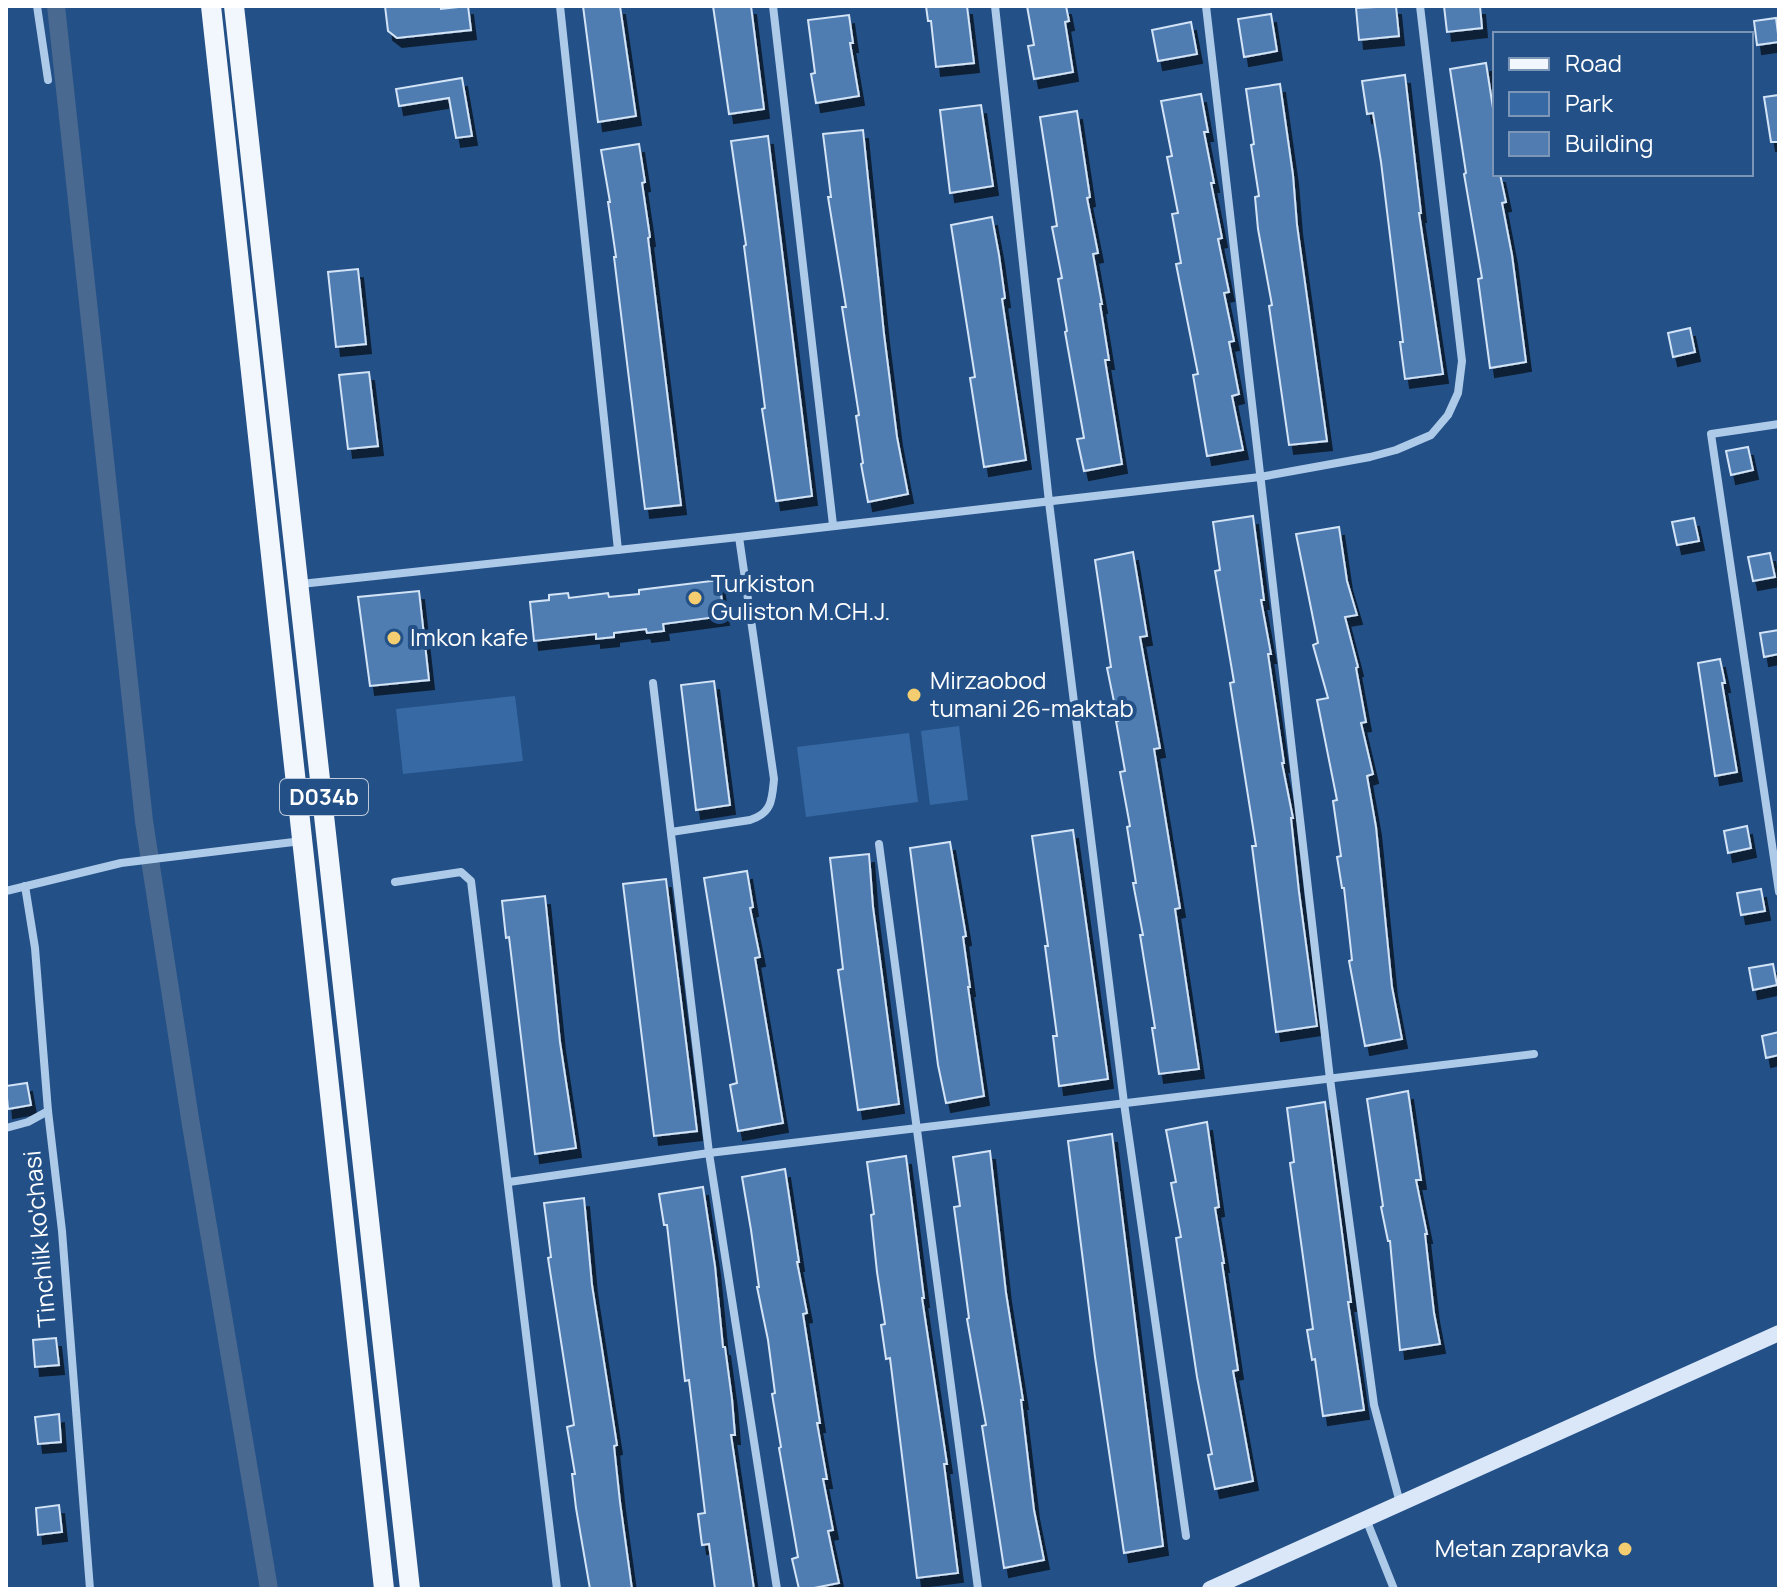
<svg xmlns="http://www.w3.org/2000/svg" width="1785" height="1595" font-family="Manrope,sans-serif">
<defs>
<filter id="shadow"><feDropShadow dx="5" dy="9" stdDeviation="0" flood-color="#0009"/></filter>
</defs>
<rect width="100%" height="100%" fill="#235087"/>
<!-- green -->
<g fill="#376aa4">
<path d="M 515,696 L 523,761 L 403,774 L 396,709 Z"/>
<path d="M 959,726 L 968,800 L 930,805 L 921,731 Z"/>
<path d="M 909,733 L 918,802 L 806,817 L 797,747 Z"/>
</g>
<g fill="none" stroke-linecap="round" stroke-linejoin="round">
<!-- canal -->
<path stroke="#496990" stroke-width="18" d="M 56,6 L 144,821 L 191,1125 L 269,1589"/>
</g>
<!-- building -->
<g fill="#507cb1" stroke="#d3e4f7" stroke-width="2" filter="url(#shadow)">
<path d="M 385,6 L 441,6 L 441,9 L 468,6 L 471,30 L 397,38 L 388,31 Z"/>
<path d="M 583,6 L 620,6 L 636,116 L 598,122 Z"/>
<path d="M 713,6 L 751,6 L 764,109 L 729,114 Z"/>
<path d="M 926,6 L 967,6 L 974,63 L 936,67 L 931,21 L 928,21 Z"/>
<path d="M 1027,6 L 1066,6 L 1069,21 L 1065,22 L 1073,72 L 1034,79 L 1028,46 L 1034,45 Z"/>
<path d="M 1396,6 L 1399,36 L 1359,40 L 1356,8 Z"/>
<path d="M 1444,6 L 1480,6 L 1482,28 L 1447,32 Z"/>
<path d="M 1271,14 L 1277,51 L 1244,57 L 1238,19 Z"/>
<path d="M 849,15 L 853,43 L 850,43 L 859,96 L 816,103 L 811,74 L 815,73 L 808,20 Z"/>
<path d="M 1776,18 L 1779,42 L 1757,45 L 1754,21 Z"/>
<path d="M 1191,22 L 1197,54 L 1158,61 L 1152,30 Z"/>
<path d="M 1486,63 L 1495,121 L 1495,174 L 1500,174 L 1506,202 L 1502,203 L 1512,255 L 1526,362 L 1490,368 L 1478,279 L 1482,278 L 1464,174 L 1466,173 L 1450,69 Z"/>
<path d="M 1405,75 L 1421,213 L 1419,213 L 1443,374 L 1405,379 L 1400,342 L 1403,342 L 1381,162 L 1373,113 L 1367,114 L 1362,81 Z"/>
<path d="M 462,78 L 472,136 L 456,138 L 449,98 L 399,106 L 396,89 Z"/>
<path d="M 1280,84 L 1293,175 L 1297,225 L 1327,441 L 1289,445 L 1269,306 L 1272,305 L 1258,229 L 1255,197 L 1259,196 L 1251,145 L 1254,144 L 1246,89 Z"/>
<path d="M 1201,94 L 1208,132 L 1204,132 L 1214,183 L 1211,183 L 1222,238 L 1218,239 L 1229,292 L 1224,293 L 1234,341 L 1229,342 L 1239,394 L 1232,396 L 1243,450 L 1207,456 L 1193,375 L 1198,374 L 1176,264 L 1181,263 L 1172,214 L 1178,213 L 1167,157 L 1172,156 L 1161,101 Z"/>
<path d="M 1779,95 L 1779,142 L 1771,142 L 1764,97 Z"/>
<path d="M 981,105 L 993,186 L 950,193 L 940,110 Z"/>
<path d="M 1077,111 L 1090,197 L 1087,198 L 1098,253 L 1093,254 L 1102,304 L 1100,304 L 1109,360 L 1105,360 L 1122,464 L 1084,471 L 1077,439 L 1084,438 L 1065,332 L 1067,331 L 1058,279 L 1062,278 L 1052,227 L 1057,226 L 1040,117 Z"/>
<path d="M 863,130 L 884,334 L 897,437 L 908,494 L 868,502 L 861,464 L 863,463 L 856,416 L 859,415 L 842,307 L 846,307 L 828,197 L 831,197 L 823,134 Z"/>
<path d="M 768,136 L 812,496 L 776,501 L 762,409 L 765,408 L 744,246 L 746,245 L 731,141 Z"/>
<path d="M 639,144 L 645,182 L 642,183 L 650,237 L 648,238 L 681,505 L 645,509 L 614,257 L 616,257 L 608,202 L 610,202 L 601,150 Z"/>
<path d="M 992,217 L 999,255 L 1005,298 L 1002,299 L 1026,460 L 984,467 L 970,378 L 975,377 L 951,225 Z"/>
<path d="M 358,269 L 366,344 L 336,347 L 328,272 Z"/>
<path d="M 1690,328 L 1695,352 L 1673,357 L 1668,333 Z"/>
<path d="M 369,372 L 378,446 L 348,449 L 339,375 Z"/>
<path d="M 1748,447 L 1753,470 L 1731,475 L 1726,451 Z"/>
<path d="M 1253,516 L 1264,600 L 1261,600 L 1271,654 L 1268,654 L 1284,763 L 1282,763 L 1293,818 L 1291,818 L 1299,892 L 1317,1026 L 1276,1032 L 1252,846 L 1256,846 L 1230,683 L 1234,682 L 1215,571 L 1220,570 L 1213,522 Z"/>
<path d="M 1694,518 L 1699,541 L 1677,545 L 1672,522 Z"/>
<path d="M 1339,527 L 1347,581 L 1357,615 L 1345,617 L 1358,667 L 1356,668 L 1366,722 L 1361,723 L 1373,774 L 1367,776 L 1376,827 L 1392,987 L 1402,1039 L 1365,1046 L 1349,961 L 1352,960 L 1344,888 L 1342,888 L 1337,857 L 1341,856 L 1333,801 L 1337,800 L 1317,700 L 1328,698 L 1313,645 L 1318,643 L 1296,534 Z"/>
<path d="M 1133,552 L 1147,636 L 1140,637 L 1160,748 L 1154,749 L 1180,908 L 1175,909 L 1199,1069 L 1159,1074 L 1152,1028 L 1155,1028 L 1140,935 L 1143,935 L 1133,883 L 1136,883 L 1127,827 L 1130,826 L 1120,772 L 1125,771 L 1116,721 L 1118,721 L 1107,668 L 1111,667 L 1095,560 Z"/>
<path d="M 1770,553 L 1775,577 L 1753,581 L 1748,557 Z"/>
<path d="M 719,580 L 724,616 L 663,624 L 664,631 L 647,633 L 646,629 L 614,633 L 614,637 L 596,639 L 596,634 L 534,641 L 530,602 L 549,600 L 549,595 L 568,593 L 569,598 L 608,593 L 609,597 L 639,594 L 639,590 Z"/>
<path d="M 419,591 L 429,680 L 370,686 L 358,597 Z"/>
<path d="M 1779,630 L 1779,654 L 1764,657 L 1760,633 Z"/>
<path d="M 1720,659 L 1725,683 L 1722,683 L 1737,772 L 1715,776 L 1698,663 Z"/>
<path d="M 714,681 L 730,805 L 696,810 L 681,685 Z"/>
<path d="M 1747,826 L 1751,848 L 1728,853 L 1724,831 Z"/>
<path d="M 1073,830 L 1108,1079 L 1059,1086 L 1053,1036 L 1057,1036 L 1045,946 L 1048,946 L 1032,836 Z"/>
<path d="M 950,842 L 966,936 L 963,937 L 970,987 L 968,987 L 984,1096 L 946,1103 L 938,1065 L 910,848 Z"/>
<path d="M 869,854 L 873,907 L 899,1104 L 858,1110 L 838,970 L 843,969 L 830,858 Z"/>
<path d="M 747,871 L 753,907 L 750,908 L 760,957 L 755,958 L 783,1123 L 738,1131 L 730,1085 L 737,1083 L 704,878 Z"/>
<path d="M 666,879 L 697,1131 L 654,1136 L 623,884 Z"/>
<path d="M 1761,889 L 1765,911 L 1741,915 L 1737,893 Z"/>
<path d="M 545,896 L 560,1042 L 576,1148 L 535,1154 L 509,937 L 506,938 L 502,901 Z"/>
<path d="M 1773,964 L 1777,985 L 1753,990 L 1749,968 Z"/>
<path d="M 1779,1032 L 1779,1055 L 1766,1058 L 1762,1036 Z"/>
<path d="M 27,1083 L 31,1105 L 8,1109 L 6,1086 Z"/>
<path d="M 1408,1091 L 1421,1180 L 1416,1180 L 1427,1234 L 1425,1234 L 1434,1313 L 1440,1344 L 1400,1350 L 1390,1241 L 1388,1241 L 1381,1207 L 1383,1206 L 1367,1099 Z"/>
<path d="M 1325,1102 L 1351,1302 L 1348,1302 L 1364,1410 L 1323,1416 L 1315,1359 L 1312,1360 L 1307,1330 L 1313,1329 L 1290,1163 L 1294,1162 L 1287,1108 Z"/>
<path d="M 1207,1122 L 1219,1207 L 1215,1208 L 1224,1263 L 1222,1263 L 1238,1370 L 1233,1371 L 1253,1481 L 1215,1489 L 1208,1455 L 1212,1454 L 1197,1377 L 1176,1238 L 1181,1237 L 1171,1183 L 1176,1182 L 1166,1130 Z"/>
<path d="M 1112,1134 L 1163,1546 L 1124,1553 L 1095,1357 L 1068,1141 Z"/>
<path d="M 990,1151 L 1006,1293 L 1023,1400 L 1021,1400 L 1034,1510 L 1044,1560 L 1004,1568 L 982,1426 L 986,1425 L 967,1319 L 969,1318 L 954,1207 L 960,1206 L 953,1157 Z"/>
<path d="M 906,1156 L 924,1298 L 922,1298 L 947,1464 L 944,1464 L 958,1573 L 917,1578 L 890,1358 L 886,1359 L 881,1325 L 885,1324 L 877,1272 L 871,1215 L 874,1214 L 867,1162 Z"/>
<path d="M 785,1169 L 799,1262 L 797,1262 L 807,1313 L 803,1314 L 820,1423 L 817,1423 L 827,1479 L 823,1479 L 833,1530 L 828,1531 L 839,1583 L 809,1589 L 799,1589 L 792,1559 L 798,1557 L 779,1448 L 781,1447 L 772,1394 L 775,1393 L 768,1340 L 757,1287 L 759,1287 L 751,1230 L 742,1177 Z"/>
<path d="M 703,1187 L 715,1266 L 723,1347 L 725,1347 L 732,1399 L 735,1435 L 731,1435 L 754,1589 L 715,1589 L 709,1544 L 702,1545 L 698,1514 L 705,1513 L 689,1380 L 685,1381 L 667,1225 L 664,1225 L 659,1194 Z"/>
<path d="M 584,1198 L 592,1285 L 617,1445 L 614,1446 L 620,1502 L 632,1589 L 590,1589 L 576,1508 L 572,1474 L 575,1474 L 567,1427 L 574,1425 L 548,1258 L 551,1257 L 544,1203 Z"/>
<path d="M 56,1338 L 59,1365 L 35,1367 L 33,1340 Z"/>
<path d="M 59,1414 L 61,1442 L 38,1444 L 35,1417 Z"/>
<path d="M 59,1505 L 62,1532 L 38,1535 L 36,1508 Z"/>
</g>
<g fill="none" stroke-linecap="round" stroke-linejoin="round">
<!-- street -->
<g stroke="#aecae9" stroke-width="8">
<path d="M 37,6 L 48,80"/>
<path d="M 560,6 L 618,550"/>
<path d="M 773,6 L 833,525"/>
<path d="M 995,6 L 1049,502 L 1124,1103 L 1186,1536"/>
<path d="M 1206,6 L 1330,1079 L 1374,1405 L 1400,1503"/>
<path d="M 1779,424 L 1711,434 L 1779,892"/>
<path d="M 301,584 L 739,537 L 1260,477 L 1370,457 L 1396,450 L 1431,435 L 1448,415 L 1458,393 L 1462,361 L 1420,6"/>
<path d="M 653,683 L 709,1153 L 777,1589"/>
<path d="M 671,832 L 750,820 C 772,813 772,800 774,779 L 739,537"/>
<path d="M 879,844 L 978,1589"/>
<path d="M 395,882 L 461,872 L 471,881 L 557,1589"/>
<path d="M 25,886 L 35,948 L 48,1111 L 62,1231 L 90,1589"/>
<path d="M 6,891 L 121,863 L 302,841"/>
<path d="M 6,1128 L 28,1122 L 48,1111"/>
<path d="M 509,1182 L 709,1153 L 1534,1054"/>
<path d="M 1366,1519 L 1394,1589"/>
</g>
<!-- secondary -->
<path stroke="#d9e7f8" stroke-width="16" d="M 1210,1589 L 1779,1333"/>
<!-- primary -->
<g stroke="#f2f7fe" stroke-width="20">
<path d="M 211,6 L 384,1589"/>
<path d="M 234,6 L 410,1589"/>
</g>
</g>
<!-- markers -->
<g fill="#f4cd71" stroke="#235087" stroke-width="3">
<circle cx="695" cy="598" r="8"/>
<circle cx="394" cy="638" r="8"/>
<circle cx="914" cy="695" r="8"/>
<circle cx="1625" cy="1549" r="8"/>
</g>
<g text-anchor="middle" stroke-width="8" stroke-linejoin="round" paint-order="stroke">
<!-- shield labels -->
<rect fill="#235087" stroke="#bdcadb" stroke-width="2" x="280" y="779" width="88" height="36" rx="6"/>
<g font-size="22" font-weight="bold" fill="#fff">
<text x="324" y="805">D034b</text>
</g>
<!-- poi labels -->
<g font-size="24" fill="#fff" stroke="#235087" text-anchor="start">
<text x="711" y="592">Turkiston<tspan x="711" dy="28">Guliston M.CH.J.</tspan></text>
<text x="410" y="646">Imkon kafe</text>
<text x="930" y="689">Mirzaobod<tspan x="930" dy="28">tumani 26-maktab</tspan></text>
<text x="1609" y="1557" text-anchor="end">Metan zapravka</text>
</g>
<!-- street labels -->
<g font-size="24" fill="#fff" stroke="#235087">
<text transform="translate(40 1239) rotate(-95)" y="8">Tinchlik ko'chasi</text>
</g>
</g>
<!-- border -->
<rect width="1785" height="1595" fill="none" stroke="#ffffff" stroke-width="16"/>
<!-- legend -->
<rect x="1493" y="32" width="260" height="144" fill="#235087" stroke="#7b96b7" stroke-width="2"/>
<rect x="1509" y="58" width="40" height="12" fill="#f2f7fe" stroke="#7b96b7" stroke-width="2"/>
<text x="1565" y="72" font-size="24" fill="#ffffff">Road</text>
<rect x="1509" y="92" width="40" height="24" fill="#376aa4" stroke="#7b96b7" stroke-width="2"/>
<text x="1565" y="112" font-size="24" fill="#ffffff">Park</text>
<rect x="1509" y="132" width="40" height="24" fill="#507cb1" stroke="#7b96b7" stroke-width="2"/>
<text x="1565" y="152" font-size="24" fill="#ffffff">Building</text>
</svg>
